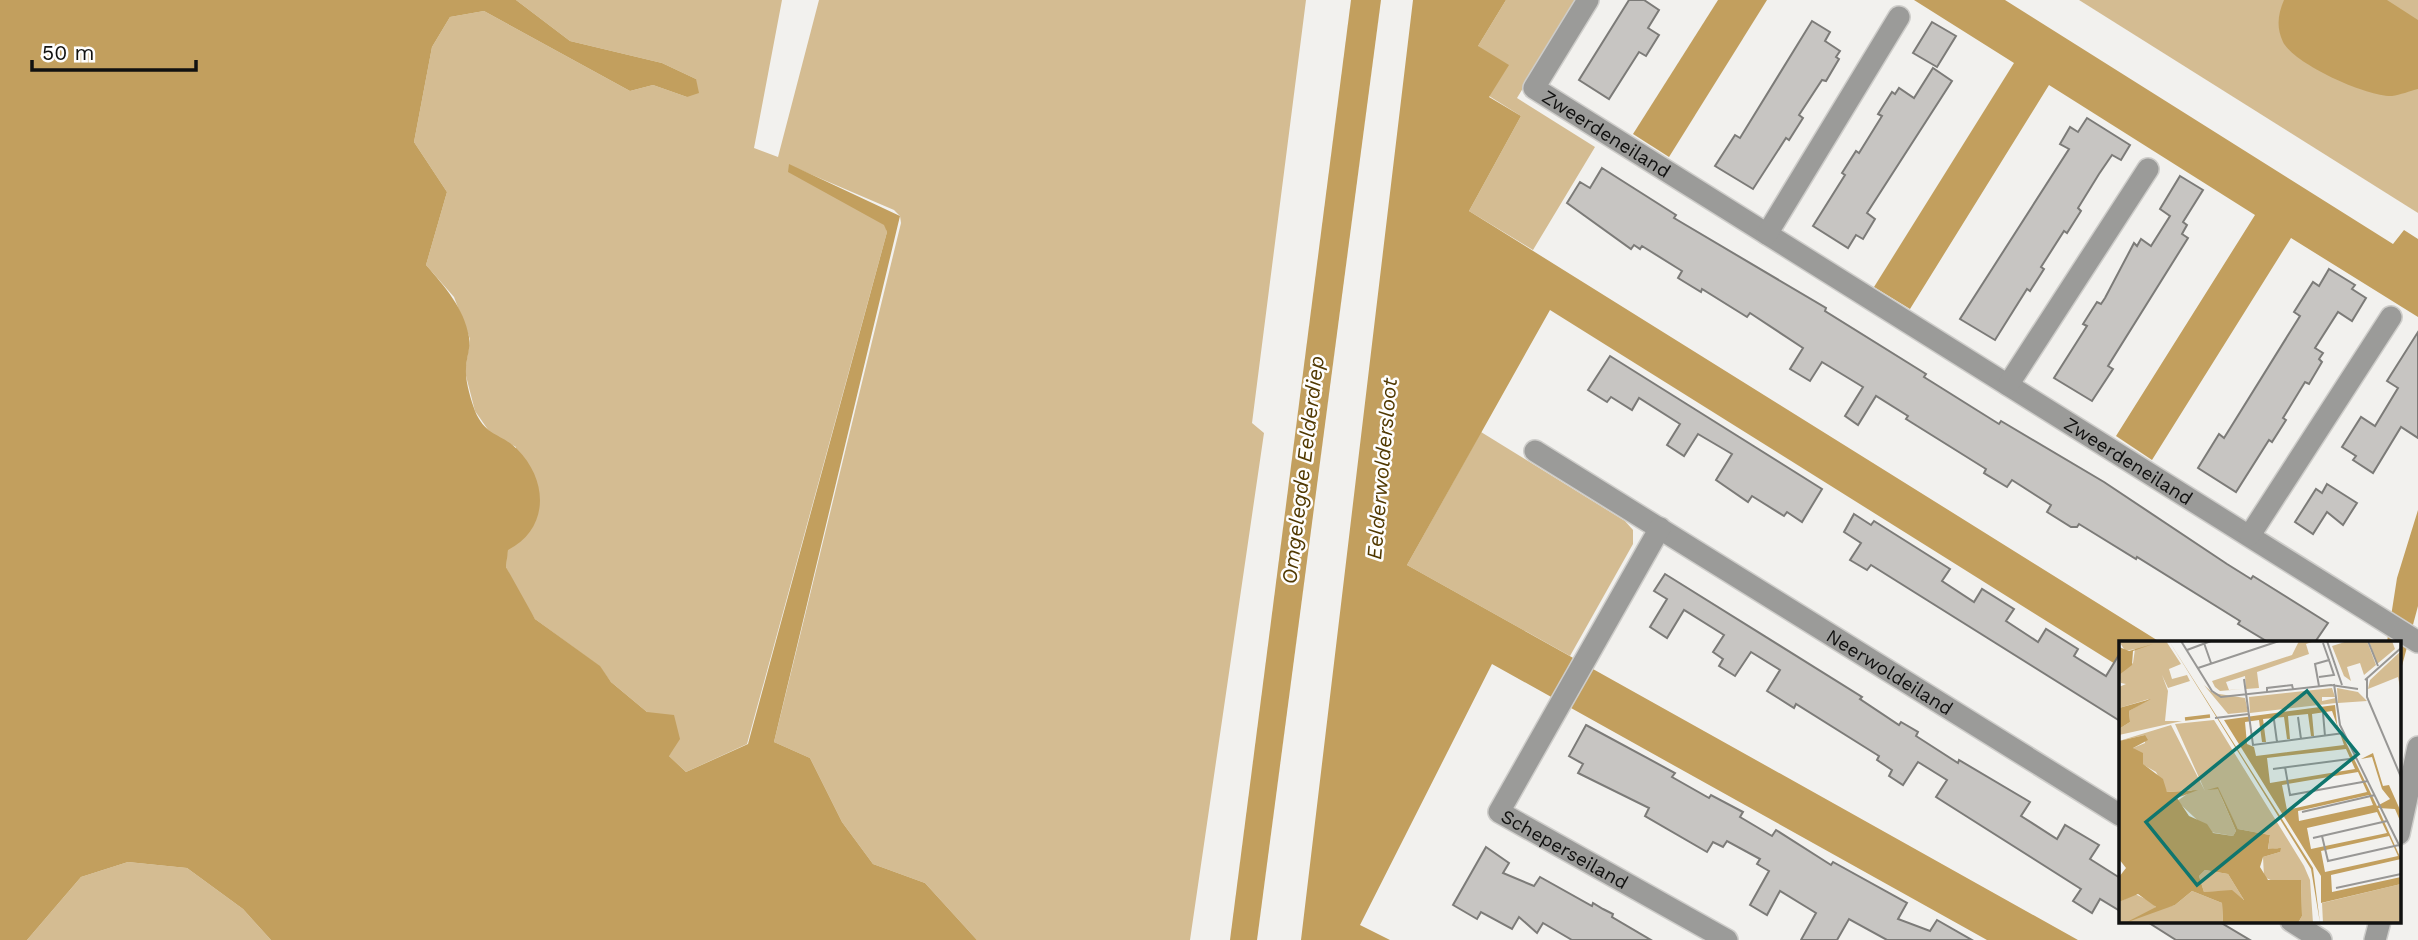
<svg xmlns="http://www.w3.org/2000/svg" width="2418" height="940" font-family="'Work Sans',sans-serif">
<rect width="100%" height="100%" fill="#f2f1ee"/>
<!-- green -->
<g fill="#d4bc92">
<path d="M 516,0 L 782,0 L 754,148 L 778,157 L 819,0 L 1306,0 L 1252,423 L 1264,433 L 1190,940 L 977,940 L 925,883 L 873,864 L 842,822 L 810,758 L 774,742 L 901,223 L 900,216 L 894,210 L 789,165 L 885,225 L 887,232 L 747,744 L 686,772 L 669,756 L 647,712 L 611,682 L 599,666 L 535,619 L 519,595 L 506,567 L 516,447 L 491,434 L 475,411 L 465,372 L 470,339 L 454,297 L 426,265 L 447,192 L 414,142 L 432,47 L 450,17 L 484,11 L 630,91 L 653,85 L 687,97 L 696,79 L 662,63 L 570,41 Z"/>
<path d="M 1506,0 L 1577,0 L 1517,98 L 1595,147 L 1533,250 L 1469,211 L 1521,116 L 1489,96 L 1478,46 Z"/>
<path d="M 2079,0 L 2418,0 L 2418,213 Z"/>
<path d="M 1481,432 L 1625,521 L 1633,530 L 1633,544 L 1570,656 L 1407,565 Z"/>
<path d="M 128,862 L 187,868 L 243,909 L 271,940 L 27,940 L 81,877 Z"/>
</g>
<!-- water -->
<g fill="#c29f5e">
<path d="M 0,0 L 516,0 L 570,41 L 662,63 L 696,79 L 699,93 L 687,97 L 653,85 L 630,91 L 484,11 L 450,17 L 432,47 L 414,142 L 447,192 L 426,265 C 445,287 464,308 469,337 C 471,347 466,359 466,369 C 465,381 471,400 475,411 C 486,437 501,433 517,449 C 549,481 549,529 508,550 L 506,567 L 535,619 L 600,666 L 611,682 L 647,712 L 674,715 L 680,739 L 669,756 L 686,772 L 748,744 L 887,232 L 884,225 L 788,172 L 789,164 L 900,216 L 774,742 L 810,758 L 842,822 L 873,864 L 925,883 L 977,940 L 271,940 L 243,909 L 187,868 L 128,862 L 81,877 L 27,940 L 0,940 Z"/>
<path d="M 1351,0 L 1381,0 L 1257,940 L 1230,940 Z"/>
<path d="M 1413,0 L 1506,0 L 1478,46 L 1509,65 L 1489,97 L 1521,116 L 1469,211 L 2160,642 L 2120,642 L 2120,667 L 1550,310 L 1407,565 L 2078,940 L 1987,940 L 1492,664 L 1360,925 L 1390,940 L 1301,940 Z"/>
<path d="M 1718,0 L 1767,0 L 1669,157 L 1633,134 Z"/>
<path d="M 1914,0 L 2005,0 L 2393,244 L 2404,230 L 2418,239 L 2418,317 L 2291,238 L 2152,460 L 2116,436 L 2255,215 L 2049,85 L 1910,309 L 1874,287 L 2014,63 Z"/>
<path d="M 2284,0 L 2387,0 L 2418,20 L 2418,89 C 2410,91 2400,95 2392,96 C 2367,97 2294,64 2283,42 C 2276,27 2278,14 2284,0 Z"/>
<path d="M 2418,510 L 2418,606 L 2399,677 L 2399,642 L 2387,642 L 2397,578 Z"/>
</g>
<!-- building -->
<g fill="#c7c5c2" stroke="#7c7b78" stroke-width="2">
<path d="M 1629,0 L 1644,0 L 1659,10 L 1648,28 L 1659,35 L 1646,56 L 1639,52 L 1609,99 L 1579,80 Z"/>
<path d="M 1812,21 L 1830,32 L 1825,41 L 1840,51 L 1836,57 L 1839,59 L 1826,81 L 1822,80 L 1799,115 L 1803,118 L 1789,140 L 1786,138 L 1753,189 L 1715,166 L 1735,135 L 1740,138 Z"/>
<path d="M 1932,22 L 1956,36 L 1937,67 L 1913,53 Z"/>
<path d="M 1933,68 L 1952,81 L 1867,213 L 1875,219 L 1863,239 L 1856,235 L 1848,248 L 1813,226 L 1845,175 L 1842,173 L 1856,151 L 1859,153 L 1882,116 L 1878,114 L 1892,92 L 1895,94 L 1899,88 L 1914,98 Z"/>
<path d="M 2087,118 L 2130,145 L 2121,160 L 2112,155 L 2099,174 L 2078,208 L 2081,211 L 2067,233 L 2064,231 L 2041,267 L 2044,269 L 2030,291 L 2027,289 L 1995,340 L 1960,319 L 2069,149 L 2060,144 L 2070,127 L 2078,132 Z"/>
<path d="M 1602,168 L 1676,215 L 1674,218 L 1826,308 L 1825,311 L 1926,374 L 1924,377 L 1975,409 L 1999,424 L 2001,421 L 2104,482 L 2227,564 L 2251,579 L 2253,576 L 2328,623 L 2315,642 L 2268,642 L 2238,624 L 2240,621 L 2137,557 L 2136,559 L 2079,524 L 2077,527 L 2071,527 L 2047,512 L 2051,505 L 2012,480 L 2007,487 L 1984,473 L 1986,469 L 1906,419 L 1908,416 L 1876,396 L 1858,425 L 1845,416 L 1863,387 L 1822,362 L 1810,381 L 1790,369 L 1803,348 L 1750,313 L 1747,317 L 1702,289 L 1701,292 L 1678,278 L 1682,271 L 1642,246 L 1640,249 L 1634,245 L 1631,249 L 1567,203 L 1580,182 L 1590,188 Z"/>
<path d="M 2180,176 L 2203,190 L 2183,222 L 2187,225 L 2182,234 L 2188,238 L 2108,366 L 2113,369 L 2092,401 L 2054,378 L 2087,326 L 2083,324 L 2097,302 L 2101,304 L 2105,298 L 2134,243 L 2137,246 L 2141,239 L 2151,246 L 2170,216 L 2160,209 Z"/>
<path d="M 2329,269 L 2355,285 L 2352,289 L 2366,298 L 2352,321 L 2338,312 L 2315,348 L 2323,353 L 2319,359 L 2322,362 L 2309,384 L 2305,382 L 2283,418 L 2286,420 L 2272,442 L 2269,440 L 2236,492 L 2198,468 L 2219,434 L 2224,438 L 2300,316 L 2294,312 L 2313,282 L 2319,286 Z"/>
<path d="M 2418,332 L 2418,438 L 2401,427 L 2373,473 L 2353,460 L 2356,456 L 2342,447 L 2361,417 L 2375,426 L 2398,388 L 2387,381 Z"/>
<path d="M 1610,356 L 1822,489 L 1802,522 L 1787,512 L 1784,516 L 1752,496 L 1748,502 L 1716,480 L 1732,454 L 1698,434 L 1684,456 L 1667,445 L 1680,424 L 1639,398 L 1632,410 L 1611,397 L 1607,402 L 1588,390 Z"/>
<path d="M 2327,484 L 2357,503 L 2343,525 L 2327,512 L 2313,534 L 2295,522 L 2316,489 L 2322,493 Z"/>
<path d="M 1854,514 L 1871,525 L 1874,521 L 1950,569 L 1942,581 L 1974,602 L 1982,589 L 2014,609 L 2006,621 L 2038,642 L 2046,629 L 2078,649 L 2074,656 L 2106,676 L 2120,653 L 2120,721 L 1871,565 L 1867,570 L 1850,560 L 1861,543 L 1844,532 Z"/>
<path d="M 1665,574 L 1862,697 L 1860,699 L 1899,725 L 1901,722 L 1918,732 L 1916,736 L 1958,763 L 1959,760 L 2030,802 L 2021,816 L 2057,839 L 2065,825 L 2099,845 L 2090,859 L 2120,878 L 2120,911 L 2100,899 L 2092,913 L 2073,901 L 2081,889 L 1936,797 L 1947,780 L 1918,762 L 1903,785 L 1889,776 L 1892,770 L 1877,760 L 1879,756 L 1796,704 L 1794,708 L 1767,691 L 1780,670 L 1751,652 L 1735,676 L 1719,666 L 1723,659 L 1713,652 L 1724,635 L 1684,610 L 1667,638 L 1650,627 L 1667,599 L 1654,591 Z"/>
<path d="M 1586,725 L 1675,773 L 1672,777 L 1709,798 L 1711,795 L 1743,812 L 1740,817 L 1772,836 L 1776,830 L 1831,865 L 1833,862 L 1907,903 L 1898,919 L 1930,931 L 1937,920 L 1972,940 L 1887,940 L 1849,919 L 1837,940 L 1801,940 L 1816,913 L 1780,891 L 1767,915 L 1750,905 L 1769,871 L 1757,864 L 1760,859 L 1727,841 L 1723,847 L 1713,842 L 1707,852 L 1645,816 L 1649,808 L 1578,773 L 1583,764 L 1569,756 Z"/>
<path d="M 1486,847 L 1509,863 L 1503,873 L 1534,886 L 1540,877 L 1592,906 L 1593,903 L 1603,909 L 1613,914 L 1612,917 L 1651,940 L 1572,940 L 1543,923 L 1537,933 L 1519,917 L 1512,929 L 1481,912 L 1477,919 L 1453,905 Z"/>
<path d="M 2146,921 L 2218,921 L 2250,940 L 2176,940 Z"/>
</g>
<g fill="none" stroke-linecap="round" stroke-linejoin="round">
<!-- minor casing -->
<g stroke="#cecdca" stroke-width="24">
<g id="minor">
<path id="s1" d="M 1588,0 L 1534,88 L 2418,642"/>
<path d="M 1767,234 L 1899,17"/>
<path d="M 2008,385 L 2148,169"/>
<path id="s2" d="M 1535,451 L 2120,815"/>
<path id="s3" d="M 1660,528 L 1499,812 L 1727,940"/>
<path d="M 2250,535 L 2391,317"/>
<path d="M 2399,834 L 2418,747"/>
<path d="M 2291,921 L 2321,940"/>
<path d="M 2375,940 L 2380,921"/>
</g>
</g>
<!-- minor -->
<use href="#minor" stroke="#9b9b99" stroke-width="21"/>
</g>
<g text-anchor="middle" stroke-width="5" stroke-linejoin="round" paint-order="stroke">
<!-- street labels -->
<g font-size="19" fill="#111110" stroke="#fffefd">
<text dy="7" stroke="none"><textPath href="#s1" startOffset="189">Zweerdeneiland</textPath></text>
<text dy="7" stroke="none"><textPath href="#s1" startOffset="805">Zweerdeneiland</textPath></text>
<text dy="7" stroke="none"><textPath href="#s2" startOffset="418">Neerwoldeiland</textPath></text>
<text dy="7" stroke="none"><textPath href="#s3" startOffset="402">Scheperseiland</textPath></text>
</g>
<!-- water labels -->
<g font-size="21" font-style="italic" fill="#503800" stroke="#fffefd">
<text transform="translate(1382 469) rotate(-85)" y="7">Eelderwoldersloot</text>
<text transform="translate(1303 470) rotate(-83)" y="7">Omgelegde Eelderdiep</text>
</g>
</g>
<!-- overview -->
<g transform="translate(2119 641)">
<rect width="282" height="282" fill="#f2f1ee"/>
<path d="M 0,0 L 47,0 L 62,23 L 50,28 L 53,38 L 68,34 L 71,40 L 49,47 L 43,34 L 49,50 L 46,80 L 63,80 L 0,94 L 0,88 L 11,81 L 10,70 L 30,58 L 0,67 L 0,46 L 7,43 L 2,42 L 0,33 L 14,22 L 16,8 L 6,10 ZM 180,0 L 196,0 L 187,3 L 190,13 L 138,31 L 140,47 L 127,48 L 126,35 L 107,41 L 110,49 L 124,48 L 101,50 L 96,46 L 93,40 L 85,27 L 93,40 L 173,14 ZM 229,0 L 248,0 L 257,24 L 245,34 L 241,22 L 228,26 L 232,40 L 225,35 L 213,5 ZM 250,0 L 273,0 L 276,8 L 258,23 ZM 282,10 L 282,51 L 279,36 L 249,48 L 251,39 ZM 85,44 L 94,52 L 126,57 L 129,71 L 109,73 ZM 213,47 L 216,56 L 203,56 L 203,60 L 217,57 L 217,62 L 131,72 L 130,56 ZM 218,47 L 239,51 L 248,60 L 219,62 ZM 95,79 L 185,225 L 191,239 L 194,282 L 179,282 L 183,275 L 182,239 L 156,241 L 145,236 L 144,216 L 161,211 L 159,207 L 149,209 L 151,194 L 119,188 L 101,153 L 117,190 L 114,195 L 91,191 L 58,160 L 74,149 L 48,151 L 37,131 L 23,123 L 24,117 L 14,107 L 26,102 L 26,94 L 0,100 L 52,84 L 86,150 L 56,83 ZM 86,229 L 109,233 L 125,259 L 113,250 L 85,251 L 80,235 ZM 282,243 L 282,282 L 204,282 L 203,262 ZM 73,250 L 103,262 L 104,282 L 0,282 L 0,261 L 16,253 L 33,261 L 37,267 L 32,270 L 56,264 Z" fill="#d4bc92"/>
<path d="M 50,0 L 194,227 L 201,282 L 192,228 ZM 34,3 L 14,10 L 13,24 L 0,34 L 0,6 L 10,10 ZM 32,58 L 10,70 L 11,81 L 0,88 L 0,67 ZM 216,64 L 218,83 L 258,165 L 271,158 L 263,148 L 253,116 L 242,118 L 254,112 L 264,145 L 270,144 L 282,171 L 282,182 L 276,168 L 259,167 L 282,218 L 212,234 L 213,251 L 282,236 L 282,243 L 202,262 L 202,235 L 105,79 ZM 213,70 L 225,104 L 137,115 L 135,106 L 128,103 L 126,81 L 140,79 L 143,101 L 147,101 L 144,78 L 165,76 L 168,98 L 171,98 L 169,75 L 189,73 L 192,95 L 195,95 L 193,73 ZM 227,108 L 236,128 L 151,142 L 148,117 ZM 239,131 L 248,151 L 168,169 L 163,144 ZM 250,154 L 254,164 L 180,180 L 179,170 ZM 258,171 L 268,192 L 192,208 L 188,187 ZM 270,195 L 279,215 L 206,231 L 202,210 ZM 26,94 L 29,99 L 14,107 L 24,112 L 24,123 L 44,138 L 48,151 L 79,149 L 58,157 L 70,175 L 88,183 L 94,192 L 114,195 L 117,190 L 99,148 L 88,149 L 99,146 L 119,188 L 151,194 L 149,208 L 162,207 L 161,211 L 144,216 L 141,226 L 149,239 L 182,239 L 183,275 L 179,282 L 104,282 L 103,262 L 73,250 L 56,264 L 6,282 L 37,266 L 19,253 L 0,261 L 0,236 L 7,227 L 0,218 L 0,100 ZM 86,229 L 109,233 L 125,259 L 113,249 L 85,251 L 80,235 Z" fill="#c29f5e" fill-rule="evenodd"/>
<path fill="none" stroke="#c29f5e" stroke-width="3.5" d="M 66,78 L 91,75"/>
<path fill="none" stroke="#989795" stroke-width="2" d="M 62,0 L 93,50 L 102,56 L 212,44 L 239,48M 208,0 L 223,44M 249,0 L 259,25M 85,2 L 92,22M 68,9 L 92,0M 79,27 L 160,0M 200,36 L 215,34 L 210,19M 248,37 L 248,56 L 282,136M 125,38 L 134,104 L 225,92M 246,39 L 282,7M 215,43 L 221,84 L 282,208M 200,45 L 196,23 L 210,19 L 204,2M 148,51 L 148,47 L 173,44 L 174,48M 204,72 L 206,95M 179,76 L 182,98M 96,77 L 130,73M 155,79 L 158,101M 166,126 L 171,154 L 249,140M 154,128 L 238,117M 183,171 L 256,154M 203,195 L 209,220 L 280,204M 194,197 L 268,180M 217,247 L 282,233"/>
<path fill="#0f766e" fill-opacity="0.15" stroke="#0f766e" stroke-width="3.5" d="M 188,50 L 239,113 L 78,244 L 27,181 Z"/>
<rect width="282" height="282" fill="none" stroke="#111110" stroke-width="3.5"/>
</g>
<!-- scale -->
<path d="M32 60v10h164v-10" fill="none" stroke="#111110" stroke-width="3.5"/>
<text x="42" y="60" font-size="21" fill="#111110" stroke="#fffefd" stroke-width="5" paint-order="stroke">50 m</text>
</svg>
